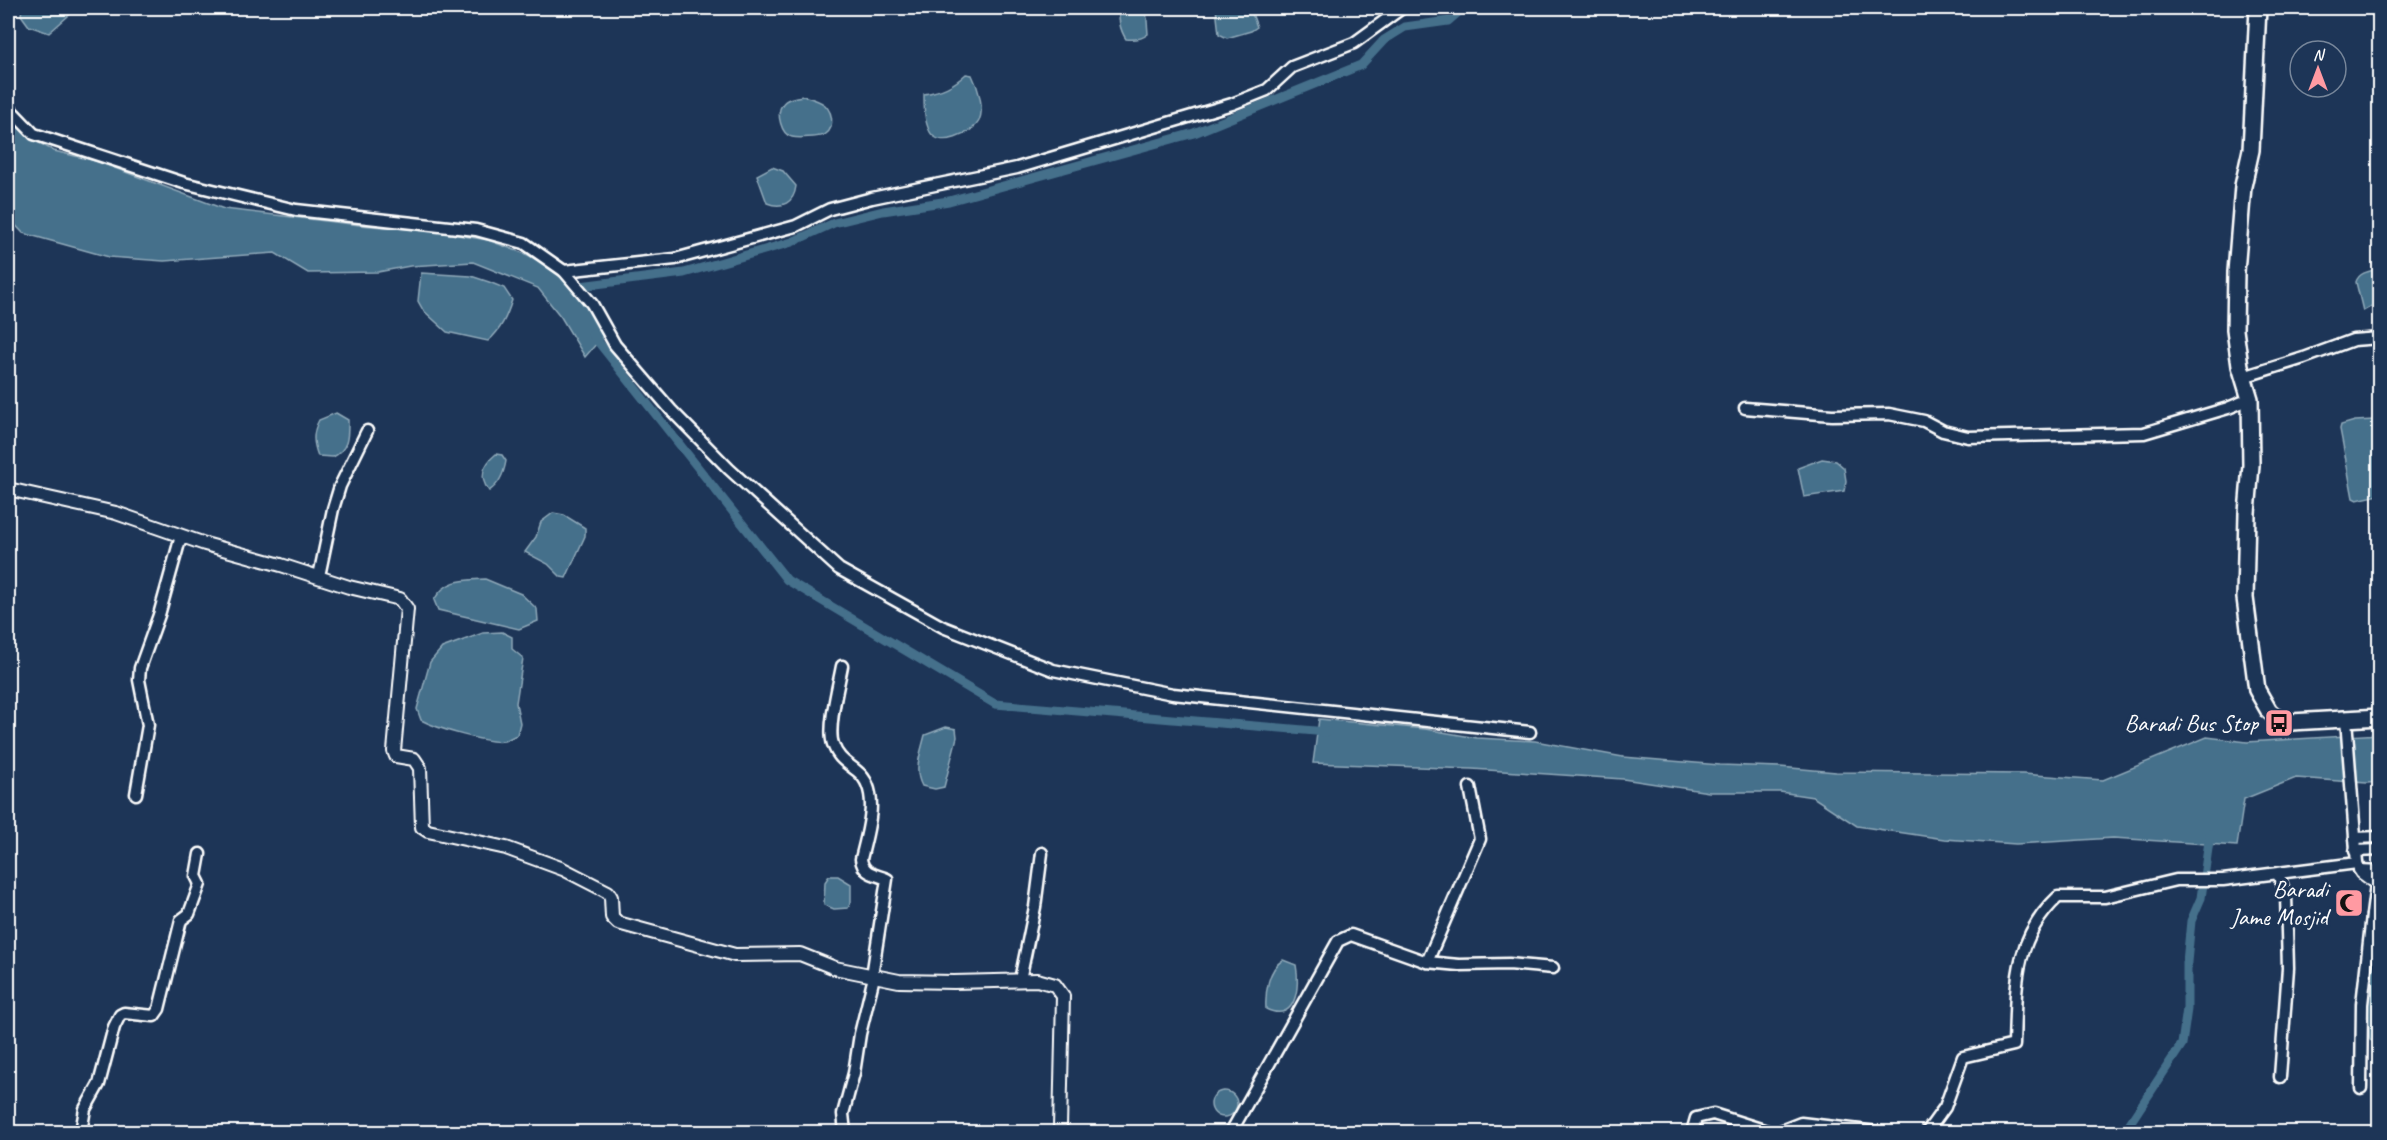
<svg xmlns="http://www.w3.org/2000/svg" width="2387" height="1140" font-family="Caveat,sans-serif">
<rect width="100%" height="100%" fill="#1d3557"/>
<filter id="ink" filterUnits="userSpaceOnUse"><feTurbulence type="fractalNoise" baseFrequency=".0167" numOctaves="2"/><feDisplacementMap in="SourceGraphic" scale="12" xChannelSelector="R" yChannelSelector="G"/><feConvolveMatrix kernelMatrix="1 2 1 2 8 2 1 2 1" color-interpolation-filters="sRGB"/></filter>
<g filter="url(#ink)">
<!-- water -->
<g fill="#456f8b" stroke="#8fa9b9" stroke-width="1.5">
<path d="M 22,8 L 77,8 L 49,33 L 29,26 L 21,15 Z"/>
<path d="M 1121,8 L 1146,8 L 1148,34 C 1142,39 1134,40 1126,39 C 1120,30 1117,17 1121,8 Z"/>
<path d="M 1216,8 L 1250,8 L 1257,27 L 1251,31 L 1227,38 L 1219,34 Z"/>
<path d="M 966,74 L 972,75 C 978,87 985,108 979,121 C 972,134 939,149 930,132 C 924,121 924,105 924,94 C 942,91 953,86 966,74 Z"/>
<path d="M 803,96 C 810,98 819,100 825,105 C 834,114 835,133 821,136 C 813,137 800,139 792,137 C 781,135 776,113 782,105 C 786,98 796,97 803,96 Z"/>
<path d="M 8,117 L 30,138 L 54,151 L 96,161 L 224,209 L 360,225 L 433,231 L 488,240 L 528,255 L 562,274 L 587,300 L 604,335 L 585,357 L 561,317 L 538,288 L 473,262 L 410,266 L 378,272 L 308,273 L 275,253 L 164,261 L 109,257 L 23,233 L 8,217 Z"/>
<path d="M 772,167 L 783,171 L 796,186 C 794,203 782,209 767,203 L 757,175 Z"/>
<path d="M 2379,269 L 2379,302 L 2363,311 L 2356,282 C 2359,272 2370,271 2379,269 Z"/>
<path d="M 421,273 L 471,276 L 489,282 L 504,288 L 512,300 C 507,316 501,330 488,341 L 447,332 L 423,310 L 418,301 Z"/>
<path d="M 336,413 L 348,420 C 348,436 349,449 333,457 L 318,456 C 313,443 312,433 319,420 Z"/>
<path d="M 2374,420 L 2379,423 L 2379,495 L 2357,500 L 2353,498 L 2340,429 L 2341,425 L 2355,421 Z"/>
<path d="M 496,454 L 502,455 L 506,461 C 504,473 500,484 489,491 C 478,477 484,464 496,454 Z"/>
<path d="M 1822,459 L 1836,461 L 1844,468 L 1846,481 L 1844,491 L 1804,497 L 1798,468 Z"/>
<path d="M 553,513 L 564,515 L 585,528 L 585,536 L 566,578 L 561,577 L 548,564 L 525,552 L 536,537 L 541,522 Z"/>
<path d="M 485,579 L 521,594 L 537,609 L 538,621 L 519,629 L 438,610 L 434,600 C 446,579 463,580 485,579 Z"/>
<path d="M 502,632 L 512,637 L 512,649 L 523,658 L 516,703 L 520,723 L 517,735 C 513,736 508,740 504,741 C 488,744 436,728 421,720 L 417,709 L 430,662 L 442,648 L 483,633 Z"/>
<path d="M 1319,719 L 1425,729 L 1477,738 L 1535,741 L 1623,757 L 1720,765 L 1780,767 L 1836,772 L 2023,774 L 2103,780 L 2207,737 L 2247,742 L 2380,734 L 2379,782 L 2367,783 L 2296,778 L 2244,799 L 2237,846 L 2113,838 L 2016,844 L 1944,839 L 1857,826 L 1813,797 L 1780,792 L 1709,792 L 1623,779 L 1472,769 L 1313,763 Z"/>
<path d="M 946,727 L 956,729 L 957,737 L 944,787 L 935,789 L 922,786 C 913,770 921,752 925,735 Z"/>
<path d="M 829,876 L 838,876 L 851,884 L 851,902 L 848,908 L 834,909 L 824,905 L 825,882 Z"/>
<path d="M 2379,947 L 2379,1044 L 2370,1040 C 2367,1011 2367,973 2379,947 Z"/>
<path d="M 1283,960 L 1296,965 C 1300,985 1297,1024 1266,1009 C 1265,993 1268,969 1283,960 Z"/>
<circle cx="1224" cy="1104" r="13"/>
</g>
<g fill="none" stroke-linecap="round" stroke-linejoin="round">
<!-- canal -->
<g stroke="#456f8b" stroke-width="9">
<path d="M 572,287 L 684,273 L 792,242 L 834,223 L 883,211 L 949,201 L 1194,133 L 1361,65 L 1384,40 L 1405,27 L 1448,21 L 1463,8"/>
<path d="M 592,334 L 787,580 L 995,704 L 1327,732"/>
<path d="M 2124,1132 L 2182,1044 L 2187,1009 L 2187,962 L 2191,921 L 2201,898 L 2210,834"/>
</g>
<!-- minor casing -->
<g stroke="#fff" stroke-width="15">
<g id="minor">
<path d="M 8,107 L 34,134 L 184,183 L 296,210 L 476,230 L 524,243 L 564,271 L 675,259 L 796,226 L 830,209 L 872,198 L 1017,168 L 1232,104 L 1267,90 L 1292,67 L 1354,43 L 1402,8"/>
<path d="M 564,271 L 592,304 L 615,345 L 671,410 L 729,469 L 839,569 L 943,627 L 1053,670 L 1173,694 L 1530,732"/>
<path d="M 2243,377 L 2304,358 L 2353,340 L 2380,338"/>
<path d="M 1745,408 L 1832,415 L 1889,414 L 1924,421 L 1943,431 L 1968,437 L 2144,433 L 2228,408 L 2250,399"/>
<path d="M 319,576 L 333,509 L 340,486 L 367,431"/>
<path d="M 842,666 C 839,683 827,728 833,744 C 838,759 846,762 857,771 C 882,791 867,833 861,859 C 863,874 875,874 887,879 L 872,976"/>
<path d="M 2346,719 L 2357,863 L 2361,873 L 2376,884 L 2372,915 L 2380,916"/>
<path d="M 136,794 L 148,725 L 139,680 L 140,668 L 159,615 L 181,536"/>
<path d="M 2355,838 L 2380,837"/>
<path d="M 2355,851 L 2380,850"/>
<path d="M 2359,870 L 2380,871"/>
<path d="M 2278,874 L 2286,895 L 2288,968 L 2280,1077"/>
<path d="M 1427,962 L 1459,965 L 1509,964 L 1553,968"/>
<path d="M 1020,980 L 1035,907 L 1042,853"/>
<path d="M 2361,1088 L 2362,1004 L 2372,915"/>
<path d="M 81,1132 L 85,1109 L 99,1084 L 114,1027 L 120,1015 L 124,1013 L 154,1016 L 159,1009 L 181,920 L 189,914 L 200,884 L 196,876 L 200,854"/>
<path d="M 845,1132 L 843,1114 L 854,1073 L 860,1034 L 874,977"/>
<path d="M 1231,1132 L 1338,941 L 1351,935 L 1427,962 L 1480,839 L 1470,787"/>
<path d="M 1692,1132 L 1696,1118 L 1713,1114 L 1770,1132"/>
<path d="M 1778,1132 L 1801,1123 L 1877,1132"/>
<path d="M 1927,1132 L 1945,1107 L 1963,1057 L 2014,1045 C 2016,987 2013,939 2058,897 L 2105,897 L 2176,880 L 2223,880 L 2357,863"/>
</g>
</g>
<!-- tertiary casing -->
<g stroke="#fff" stroke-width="16">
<path id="tertiary" d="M 8,489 L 116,513 L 205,544 L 281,565 L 349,587 L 400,599 L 407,609 L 394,751 L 396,756 L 414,759 L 420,768 L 422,827 L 428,831 L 506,848 L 563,869 L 608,892 L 611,897 L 612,917 L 618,923 L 735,955 L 800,954 L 835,968 L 899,981 L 954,982 L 1037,980 L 1055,985 L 1063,996 L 1060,1128 L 1063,1132"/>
</g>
<!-- secondary casing -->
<g stroke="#fff" stroke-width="20">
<path id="secondary" d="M 2258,8 L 2251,150 L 2243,186 L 2236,272 L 2235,330 L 2240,366 L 2250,399 L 2251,465 L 2247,513 L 2245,598 L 2257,690 L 2269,711 L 2277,718 L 2291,722 L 2380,717"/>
</g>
<!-- minor -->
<use href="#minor" stroke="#1d3557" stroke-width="10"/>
<!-- tertiary -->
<use href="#tertiary" stroke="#1d3557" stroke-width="12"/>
<!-- secondary -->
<use href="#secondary" stroke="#1d3557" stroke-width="15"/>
</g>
</g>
<!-- icons -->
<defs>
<g id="bus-square" transform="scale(1.5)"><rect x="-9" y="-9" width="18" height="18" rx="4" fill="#ff9aa2" stroke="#1d3557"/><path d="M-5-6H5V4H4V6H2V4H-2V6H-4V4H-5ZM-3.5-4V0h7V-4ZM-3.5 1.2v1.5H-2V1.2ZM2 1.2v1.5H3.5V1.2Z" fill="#111"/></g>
<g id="mosque-square" transform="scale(1.5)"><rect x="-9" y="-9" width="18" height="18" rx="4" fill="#ff9aa2" stroke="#1d3557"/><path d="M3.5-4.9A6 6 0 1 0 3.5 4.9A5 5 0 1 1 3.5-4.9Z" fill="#111"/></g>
</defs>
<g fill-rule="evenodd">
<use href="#bus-square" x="2279" y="723"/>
<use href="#mosque-square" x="2349" y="903"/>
</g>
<g text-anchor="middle" stroke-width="6" stroke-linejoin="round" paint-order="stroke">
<!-- poi labels -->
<g font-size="24" fill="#fff" stroke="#1d3557" text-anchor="end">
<text x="2258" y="731">Baradi Bus Stop</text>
<text x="2328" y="897">Baradi<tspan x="2328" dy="28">Jame Mosjid</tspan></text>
</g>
</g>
<!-- margin -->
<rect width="2387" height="1140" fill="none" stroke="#1d3557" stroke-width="30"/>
<rect x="15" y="15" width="2357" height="1110" fill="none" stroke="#fff" stroke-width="2" filter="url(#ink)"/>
<!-- north arrow -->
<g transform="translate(2318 69)"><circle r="28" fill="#1d3557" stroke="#77869a" stroke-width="1.5"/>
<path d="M0-4.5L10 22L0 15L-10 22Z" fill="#ff9aa2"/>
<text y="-9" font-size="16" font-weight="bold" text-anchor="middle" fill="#ffffff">N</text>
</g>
</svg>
